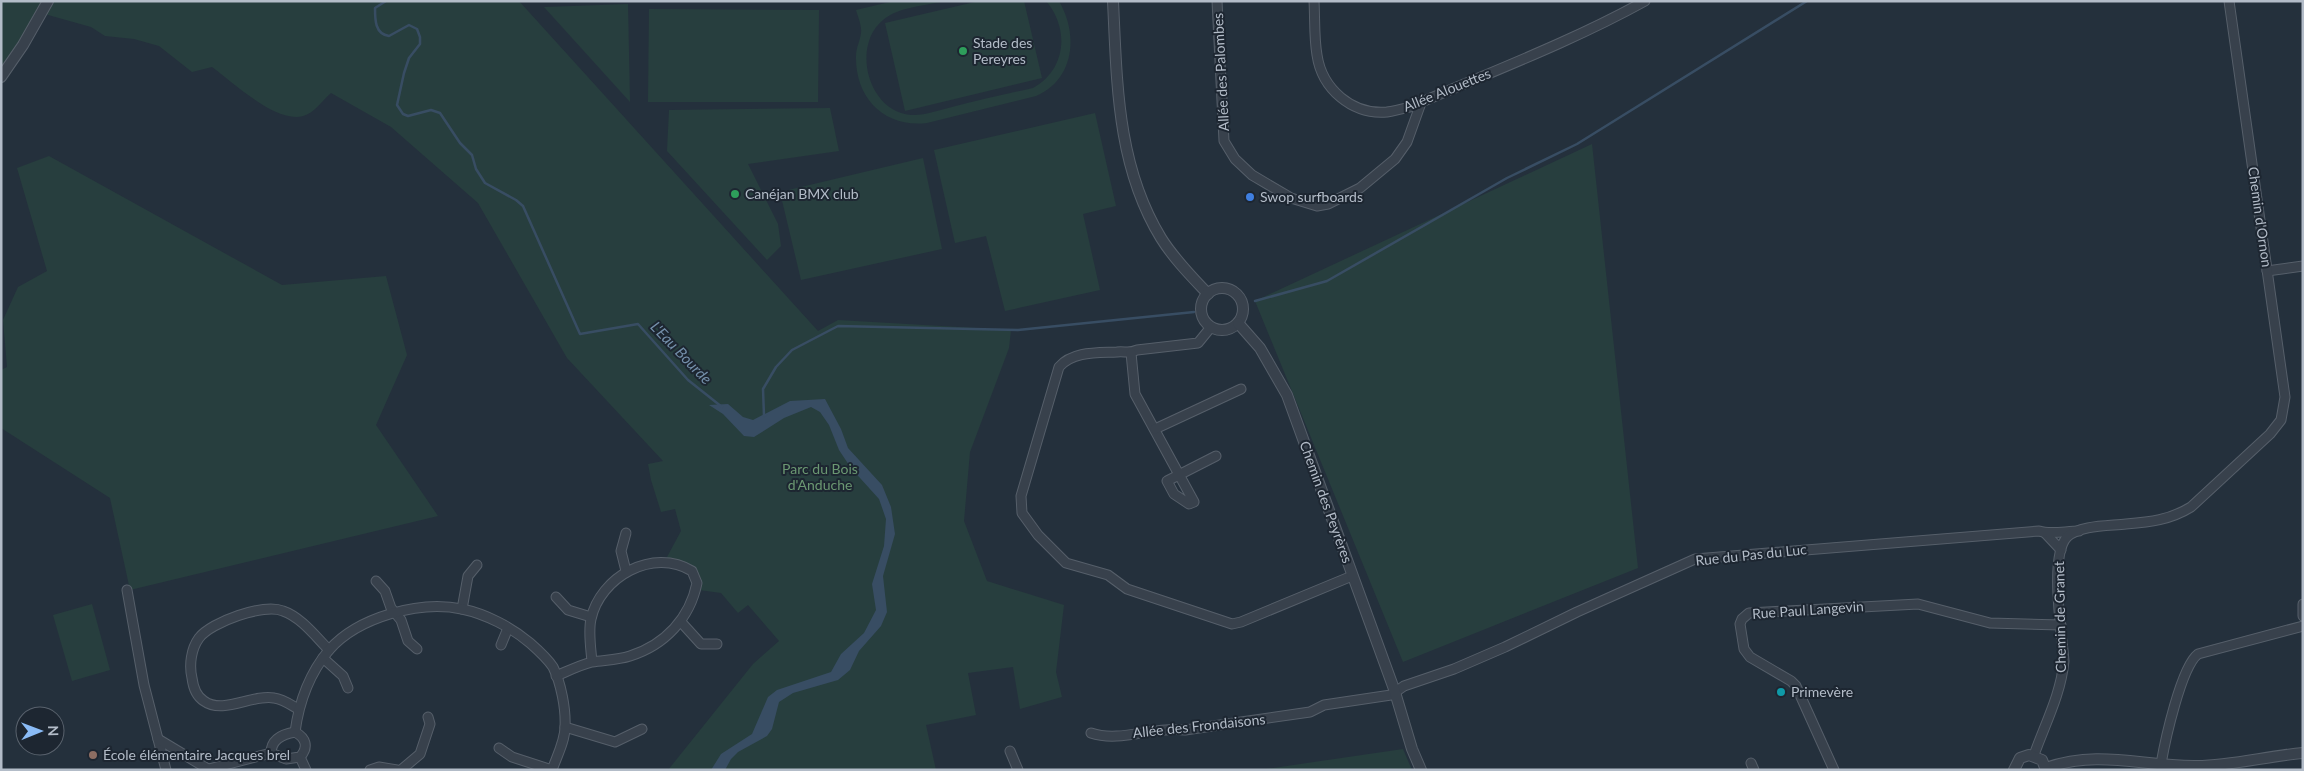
<svg xmlns="http://www.w3.org/2000/svg" width="2304" height="771" font-family="Lato,sans-serif">
<rect width="100%" height="100%" fill="#24303c"/>
<!-- green -->
<g fill="#273e3e">
<path d="M 1,1 L 519,1 L 818,331 L 838,320 L 1011,330 L 1009,348 L 970,452 L 964,521 L 987,581 L 1064,605 L 1056,672 L 1062,697 L 1020,709 L 1013,667 L 968,673 L 976,715 L 926,725 L 936,770 L 668,770 L 753,664 L 779,641 L 748,605 L 738,613 L 721,593 L 699,590 L 695,576 L 668,564 L 667,557 L 681,531 L 675,509 L 661,512 L 651,480 L 648,464 L 663,461 L 567,358 L 478,203 L 391,127 L 331,93 C 324,99 316,110 308,114 C 281,129 233,82 212,67 L 192,72 L 159,46 L 134,39 L 105,36 L 91,27 L 41,13 L 1,77 Z"/>
<path d="M 894,1 L 944,1 C 925,6 898,7 883,20 C 851,46 868,112 911,115 C 924,116 939,110 952,107 C 979,100 1006,94 1033,88 C 1066,70 1070,29 1046,1 L 1059,1 C 1079,35 1074,80 1036,96 L 927,123 C 884,128 855,98 856,56 C 856,48 860,41 861,33 C 862,26 858,17 856,10 Z"/>
<path d="M 979,1 L 1024,1 L 1042,78 L 905,111 L 885,23 Z"/>
<path d="M 628,4 L 630,102 L 544,7 Z"/>
<path d="M 649,9 L 819,10 L 818,102 L 648,102 Z"/>
<path d="M 830,108 L 839,151 L 748,164 L 778,224 L 781,246 L 767,260 L 667,151 L 669,110 Z"/>
<path d="M 1095,113 L 1116,206 L 1083,214 L 1100,290 L 1005,311 L 986,236 L 955,243 L 934,150 Z"/>
<path d="M 1592,144 L 1638,568 L 1403,662 L 1255,301 Z"/>
<path d="M 49,156 L 282,285 L 386,276 L 407,355 L 376,425 L 438,516 L 130,590 L 110,498 L 1,428 L 1,370 L 7,367 L 3,320 L 18,287 L 47,271 L 17,168 Z"/>
<path d="M 923,158 L 942,249 L 801,280 L 780,192 Z"/>
<path d="M 92,604 L 110,670 L 72,681 L 53,615 Z"/>
<path d="M 1403,749 L 1412,770 L 1259,770 Z"/>
</g>
<!-- water -->
<path fill="#384d63" d="M 825,399 L 841,429 L 848,448 L 882,485 L 891,507 L 895,534 L 883,576 L 887,612 L 881,626 L 859,651 L 850,670 L 838,680 L 793,693 L 779,702 L 772,729 L 767,736 L 738,752 L 731,759 L 725,770 L 711,770 L 721,754 L 752,734 L 768,697 L 777,690 L 831,672 L 841,654 L 864,633 L 876,610 L 872,584 L 884,546 L 886,519 L 879,499 L 851,468 L 839,450 L 829,425 L 820,412 L 811,407 L 784,418 L 754,437 L 744,436 L 723,414 L 709,405 L 728,404 L 743,417 L 753,420 L 790,401 Z"/>
<g fill="none" stroke-linecap="round" stroke-linejoin="round">
<!-- stream -->
<g stroke="#384d63" stroke-width="2.5">
<path d="M 386,1 L 375,8 C 375,20 375,34 389,36 L 409,25 L 417,29 L 420,37 L 420,44 L 409,58 L 404,73 L 397,105 L 403,114 L 408,116 L 431,110 L 440,113 L 460,143 L 472,155 L 476,169 L 485,183 L 516,200 L 523,206 L 580,334 L 638,324 L 688,380 L 722,407"/>
<path d="M 1255,301 L 1327,281 L 1507,178 L 1577,144 L 1807,1"/>
<path d="M 766,415 L 764,416 L 763,389 L 776,367 L 792,350 L 838,326 L 1018,330 L 1194,312"/>
</g>
<!-- minor casing -->
<g stroke="#565f6a" stroke-width="11">
<g id="minor">
<path d="M 1217,1 L 1224,141 L 1235,159 L 1252,175 L 1291,198 L 1317,206 L 1328,204 L 1360,188 L 1395,159 L 1407,142 L 1421,103"/>
<path d="M 1314,1 C 1315,19 1314,38 1317,55 C 1322,89 1352,115 1387,112 C 1394,111 1402,109 1410,107 C 1488,73 1569,43 1645,1"/>
<path d="M 2267,271 L 2303,266"/>
<path d="M 1211,327 L 1198,343 L 1137,350 C 1129,354 1125,351 1117,352 C 1098,353 1073,351 1059,367 L 1021,496 L 1022,513 L 1038,535 L 1066,563 L 1108,575 L 1127,589 L 1232,624 L 1241,622 L 1352,576"/>
<path d="M 1131,353 L 1135,394 L 1194,502 L 1189,504 L 1174,494 L 1167,481 L 1216,456"/>
<path d="M 1155,429 L 1241,389"/>
<path d="M 2045,533 L 2061,550"/>
<path d="M 626,571 L 621,551 L 626,533"/>
<path d="M 376,581 L 385,591 L 391,608 L 401,620 L 408,641 L 417,649"/>
<path d="M 127,590 L 144,685 L 166,770"/>
<path d="M 556,597 L 568,610 L 591,617"/>
<path d="M 2303,604 L 2303,616"/>
<path d="M 462,609 L 468,576 L 477,565"/>
<path d="M 681,622 L 701,644 L 717,644"/>
<path d="M 501,645 L 508,628"/>
<path d="M 323,658 L 343,676 L 348,688"/>
<path d="M 556,676 C 568,671 580,665 592,662 C 605,660 618,660 630,656 C 665,645 690,618 697,583 L 692,571 C 653,547 600,577 591,619 C 588,632 591,649 592,662"/>
<path d="M 298,709 C 291,705 283,699 274,698 C 252,694 223,715 204,701 C 196,696 193,686 192,678 C 189,665 191,649 199,638 C 211,622 264,603 283,611 C 301,617 316,637 329,650"/>
<path d="M 565,727 L 615,742 L 642,729"/>
<path d="M 295,732 C 299,702 309,674 329,650 C 358,617 420,600 462,609 C 486,614 511,627 530,643 C 538,650 547,658 553,667 C 561,683 566,709 565,727 C 565,741 557,756 552,770"/>
<path d="M 295,732 C 306,738 309,747 300,757 L 286,759 L 271,753 C 271,739 283,734 295,732 Z"/>
<path d="M 1091,733 C 1120,743 1154,726 1185,730 L 1310,712 L 1324,705 L 1391,695 L 1404,686 L 1454,669 L 1505,647 L 1577,612 L 1695,559 L 2039,531 C 2050,535 2066,531 2079,531"/>
<path d="M 158,739 L 208,769"/>
<path d="M 499,748 L 512,757 L 552,770"/>
<path d="M 1010,751 L 1018,770"/>
<path d="M 2034,755 C 2045,724 2061,694 2064,661 C 2062,634 2049,556 2067,537 C 2080,525 2109,526 2126,524 C 2150,522 2170,520 2191,507 L 2270,434 L 2281,420 L 2285,397 L 2229,1"/>
<path d="M 300,757 L 306,770"/>
<path d="M 1751,763 L 1754,770"/>
<path d="M 2161,764 C 2165,741 2181,667 2198,654 L 2303,626"/>
<path d="M 205,770 L 271,753"/>
<path d="M 370,770 L 379,767 L 397,770"/>
<path d="M 401,770 L 420,754 L 430,724 L 428,717"/>
<path d="M 1834,770 L 1796,686 L 1791,681 L 1750,657 L 1744,649 L 1740,624 L 1742,619 L 1749,613 L 1918,604 L 1990,623 L 2061,625"/>
</g>
</g>
<!-- tertiary casing -->
<g stroke="#565f6a" stroke-width="12">
<g id="tertiary">
<path d="M 1113,1 C 1117,84 1117,166 1161,238 C 1174,259 1192,277 1208,294"/>
<path d="M 1,77 L 23,45 L 48,1"/>
<circle cx="1222" cy="309" r="21"/>
<path d="M 1238,323 L 1260,348 L 1287,395 L 1394,689 L 1412,749 L 1421,770"/>
<path d="M 2046,768 C 2100,749 2143,767 2197,766 C 2232,766 2267,756 2303,753"/>
<path d="M 2014,770 L 2020,758 L 2029,755 L 2042,760 L 2046,770"/>
</g>
</g>
<!-- minor -->
<use href="#minor" stroke="#38414c" stroke-width="9"/>
<!-- tertiary -->
<use href="#tertiary" stroke="#38414c" stroke-width="10"/>
</g>
<!-- markers -->
<g fill="#2e9e5b" stroke="#1d2631" stroke-width="2">
<circle cx="963" cy="51" r="5"/>
<circle cx="735" cy="194" r="5"/>
</g>
<circle fill="#3f7fe0" stroke="#1d2631" stroke-width="2" cx="1250" cy="197" r="5"/>
<circle fill="#0f9aa8" stroke="#1d2631" stroke-width="2" cx="1781" cy="692" r="5"/>
<circle fill="#8d6e63" stroke="#1d2631" stroke-width="2" cx="93" cy="755" r="5"/>
<g text-anchor="middle" stroke-width="4" stroke-linejoin="round" paint-order="stroke">
<!-- poi labels -->
<g font-size="14" fill="#b3bcc8" stroke="#1d2631" text-anchor="start">
<text x="973" y="48">Stade des<tspan x="973" dy="16">Pereyres</tspan></text>
<text x="745" y="199">Canéjan BMX club</text>
<text x="1260" y="202">Swop surfboards</text>
<text x="1791" y="697">Primevère</text>
<text x="103" y="760">École élémentaire Jacques brel</text>
</g>
<!-- street labels -->
<g font-size="14" fill="#b3bcc8" stroke="#1d2631">
<text transform="translate(1221 72) rotate(-93)" y="5">Allée des Palombes</text>
<text transform="translate(1447 90) rotate(-22)" y="5">Allée Alouettes</text>
<text transform="translate(2260 217) rotate(82)" y="5">Chemin d'Ornon</text>
<text transform="translate(1326 502) rotate(70)" y="5">Chemin des Peyrères</text>
<text transform="translate(1751 555) rotate(-6)" y="5">Rue du Pas du Luc</text>
<text transform="translate(1808 610) rotate(-4)" y="5">Rue Paul Langevin</text>
<text transform="translate(2060 617) rotate(-91)" y="5">Chemin de Granet</text>
<text transform="translate(1199 726) rotate(-6)" y="5">Allée des Frondaisons</text>
</g>
<!-- park labels -->
<g font-size="14" fill="#6b9872" stroke="#1d2631">
<text x="820" y="474">Parc du Bois<tspan x="820" dy="16">d'Anduche</tspan></text>
</g>
<!-- water labels -->
<g font-size="15" font-style="italic" fill="#748faa" stroke="#1d2631">
<text transform="translate(681 353) rotate(46)" y="5">L'Eau Bourde</text>
</g>
</g>
<!-- border -->
<rect width="2304" height="771" fill="none" stroke="#b3bcc8" stroke-width="5"/>
<!-- north arrow -->
<g transform="translate(40 731) rotate(89)"><circle r="24" fill="#1d2631" stroke="#59626d"/>
<path d="M0-4L9 19L0 12L-9 19Z" fill="#8abbf6"/>
<text y="-8" font-size="14" font-weight="bold" text-anchor="middle" fill="#b3bcc8">N</text>
</g>
</svg>
